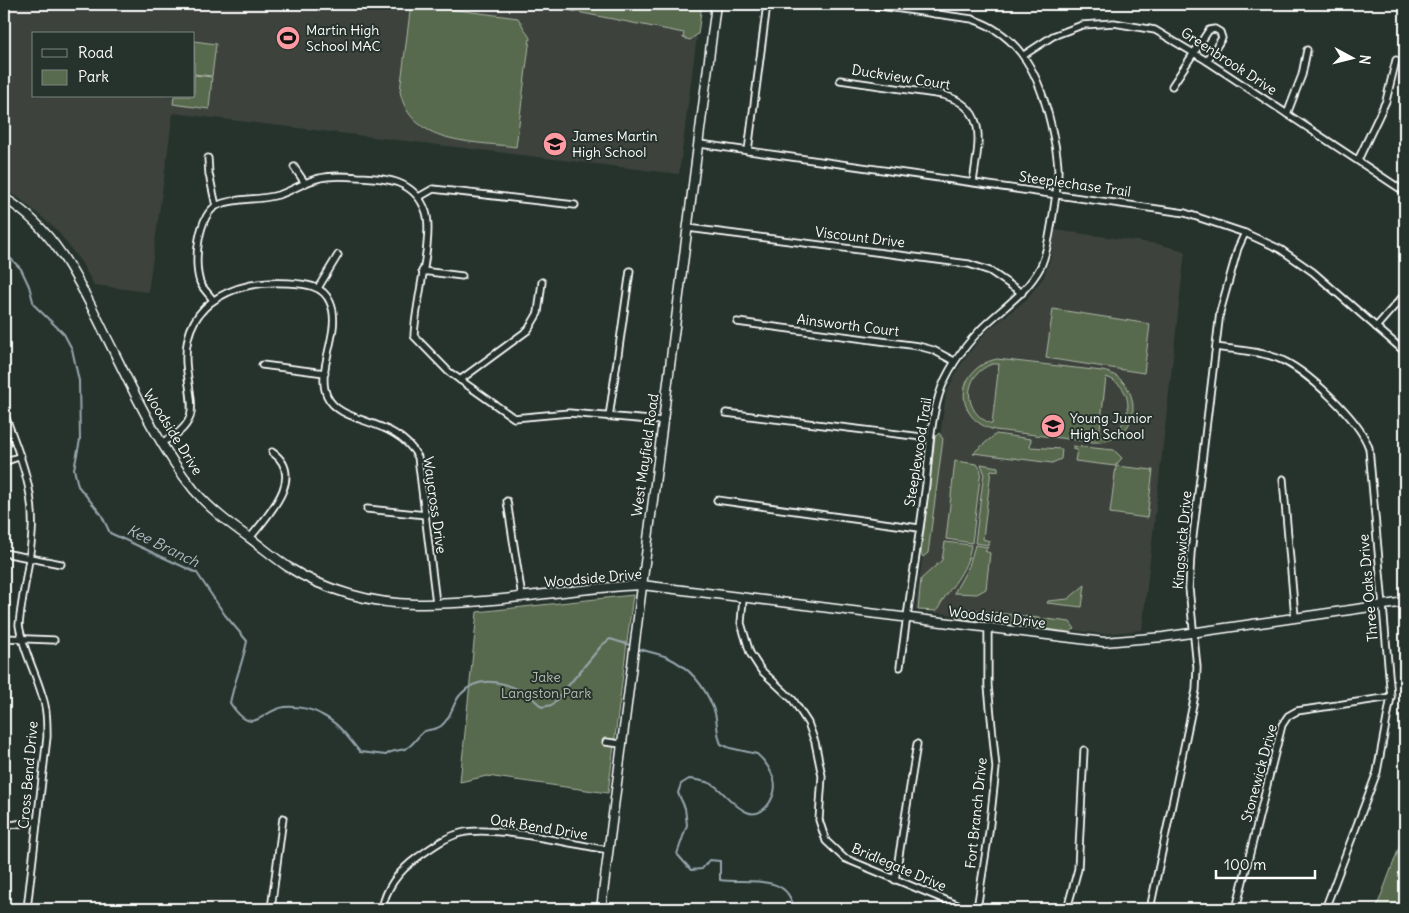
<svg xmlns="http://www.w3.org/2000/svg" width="1409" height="913" font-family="Delius,sans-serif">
<rect width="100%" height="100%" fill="#26332d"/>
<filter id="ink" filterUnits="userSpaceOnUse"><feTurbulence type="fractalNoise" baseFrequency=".02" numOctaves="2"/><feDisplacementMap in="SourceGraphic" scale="10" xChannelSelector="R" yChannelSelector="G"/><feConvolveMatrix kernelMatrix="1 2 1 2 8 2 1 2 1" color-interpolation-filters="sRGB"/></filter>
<g filter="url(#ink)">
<!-- built -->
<g fill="#3c433d" fill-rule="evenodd">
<path d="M 4,4 L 701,4 L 679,174 L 173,113 L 148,292 L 94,285 L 81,262 L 56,229 L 18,197 L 4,190 ZM 34,34 L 194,34 L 194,96 L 34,96 Z"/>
<path d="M 1055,230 L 1158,244 L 1185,251 L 1142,630 L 1103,634 L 915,610 L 946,394 L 958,369 L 972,349 L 988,330 L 1026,300 L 1043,278 L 1051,257 Z"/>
</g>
<!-- green -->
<g fill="#596b4e" stroke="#acb5a6" fill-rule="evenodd">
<path d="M 411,4 L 518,18 L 530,38 L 516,147 C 473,141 410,145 400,91 Z"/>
<path d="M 548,4 L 702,4 L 698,34 L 690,40 L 683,38 L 684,33 L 572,11 Z"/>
<path d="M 194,41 L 216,44 L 212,76 L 194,74 Z"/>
<path d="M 194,75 L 212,77 L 209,109 L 173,104 L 174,96 L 194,96 Z"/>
<path d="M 1053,309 L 1150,324 L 1144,373 L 1046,358 Z"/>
<path d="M 997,359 L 1102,371 C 1140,377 1145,432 1106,441 C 1094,444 1080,440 1068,439 C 1044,436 1020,433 995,430 C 953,420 954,368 997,359 ZM 992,364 L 999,364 L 992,424 C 962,413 962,375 992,364 ZM 1106,377 C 1139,388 1133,433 1099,437 Z"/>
<path d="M 939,433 L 943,439 L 928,553 L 923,557 L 921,553 L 935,437 Z"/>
<path d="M 996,434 L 1031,439 L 1030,447 L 1062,449 L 1061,459 L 1052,463 L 973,453 Z"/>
<path d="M 1073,446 L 1114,450 L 1122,458 L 1115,466 L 1075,461 L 1077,450 L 1073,449 Z"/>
<path d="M 955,461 L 977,464 L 981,470 L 972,543 L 946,539 Z"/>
<path d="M 981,464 L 998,467 L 998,471 L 991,470 L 983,539 L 989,541 L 989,545 L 975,543 L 984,472 Z"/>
<path d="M 1116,466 L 1153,470 L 1147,518 L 1110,513 Z"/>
<path d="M 945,542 L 971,545 C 967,575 949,586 937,611 L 918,610 L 921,579 L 942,560 Z"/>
<path d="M 975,545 L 988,547 L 985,551 L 990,553 L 986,589 L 977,594 L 954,593 L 969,566 Z"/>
<path d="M 1085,585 L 1082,607 L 1047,603 L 1048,601 L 1068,599 Z"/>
<path d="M 633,595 L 608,793 L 487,776 L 460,782 L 477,612 Z"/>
<path d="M 960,608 L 1070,622 L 1075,629 L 1069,632 L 957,618 L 953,613 Z"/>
<path d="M 1405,832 L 1405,909 L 1376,909 Z"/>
</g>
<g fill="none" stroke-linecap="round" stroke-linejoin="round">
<!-- stream -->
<g stroke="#96a6ac" stroke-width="2">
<path d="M 4,259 L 10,258 L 21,269 L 29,286 L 34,305 L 64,334 L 72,349 L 79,381 L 80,440 L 74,469 L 78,486 L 101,514 L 110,533 L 197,573 L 225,615 L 247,641 C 243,662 234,682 230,703 C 254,739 260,710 285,707 C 296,706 313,709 322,715 C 339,723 349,739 360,752 L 386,755 C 393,749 399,752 407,748 C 414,744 417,737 423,732 C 428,729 436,730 441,726 C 452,718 452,703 461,694 C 483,669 523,687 542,707 L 552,705 L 602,645 L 610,639 L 633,646"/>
<path d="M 637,648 C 647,652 657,653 667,657 C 691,668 705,686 714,710 C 718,721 716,733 721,744 L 730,748 L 757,754 C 765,761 771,770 774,780 C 776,787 774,795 770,802 C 751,831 730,797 715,786 C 709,781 697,780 689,779 L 681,784 L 678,793 L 685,808 L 687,825 L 677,854 L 691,870 L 702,869 L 709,860 L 720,861 L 720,880 C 744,884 790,872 793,909"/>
</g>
<!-- street casing -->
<g stroke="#fff" stroke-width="9">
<g id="street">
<path d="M 866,4 L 972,19 C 1022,35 1040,78 1051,125 C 1054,140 1058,154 1058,170 C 1058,185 1055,200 1053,215 C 1050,232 1048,250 1041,266 C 1027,293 1002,308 981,329 C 963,348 947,369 939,395 C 930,424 929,454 926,484 C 918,545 908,606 900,667"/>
<path d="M 935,14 L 935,4"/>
<path d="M 1024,55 L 1053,36 L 1082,25 L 1114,23 L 1155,30 L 1207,61 L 1405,192"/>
<path d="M 840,80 L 943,95 C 990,108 978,145 973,182"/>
<path d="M 1172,86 L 1209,30 L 1215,29 L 1220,32 L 1222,38 L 1207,61"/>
<path d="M 1287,114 L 1302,75 L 1307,50"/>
<path d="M 700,144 L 1185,213 L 1245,233 L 1280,249 L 1313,272 L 1405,352"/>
<path d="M 748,151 L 767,4"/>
<path d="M 208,158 L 209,174 L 216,206"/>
<path d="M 1358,160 L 1386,101 L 1396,60"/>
<path d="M 294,167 L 305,183"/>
<path d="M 419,197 L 433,189 L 575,205"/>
<path d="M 688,228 L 969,264 L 990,271 L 1022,293"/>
<path d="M 422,271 L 462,276"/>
<path d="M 318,288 L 338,255"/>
<path d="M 213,300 C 209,294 202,288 200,282 C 193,263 198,214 218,205 C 236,197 258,201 278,195 C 292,191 305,181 320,178 C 332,175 345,176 358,177 C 386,178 415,180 426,212 C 434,237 415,304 414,336 L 449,372 L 514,418 L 569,413 L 662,421"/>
<path d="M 737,322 L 918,346 L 933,350 L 954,361"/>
<path d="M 1376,327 L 1405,294"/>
<path d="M 1216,347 C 1236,350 1258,351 1277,358 C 1305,368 1360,420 1369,448 L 1391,697 L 1377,772 L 1325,909"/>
<path d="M 262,365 L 325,373"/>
<path d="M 460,380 L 528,330 L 538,313 L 542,282"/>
<path d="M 4,413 C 19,452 35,490 32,533 C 30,564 22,594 19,625 C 23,650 35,671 42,695 C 47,708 47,723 47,737 L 27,909"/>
<path d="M 726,413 L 930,438"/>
<path d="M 609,417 L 630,271"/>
<path d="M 162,442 C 174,437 185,430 190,417 C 195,402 185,374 186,357 C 186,299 239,280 288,283 C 305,284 323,285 330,302 C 343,330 315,369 327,396 C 341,426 395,416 418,457 L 436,603"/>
<path d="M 4,462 L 21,456"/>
<path d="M 1283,479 L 1295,617"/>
<path d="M 717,500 L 919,528"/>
<path d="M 507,501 L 522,597"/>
<path d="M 367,509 L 426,515"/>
<path d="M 250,538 C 267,516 307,476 272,452"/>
<path d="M 4,553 L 61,564"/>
<path d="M 743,599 L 741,623 L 750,653 L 761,670 L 793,700 L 808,723 L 815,742 L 822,776 L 819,820 L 826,841 L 844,858 L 967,909"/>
<path d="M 4,638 L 54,640"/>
<path d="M 606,742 L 621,744"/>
<path d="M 4,826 L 37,821"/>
<path d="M 895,880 L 917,744"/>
<path d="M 383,908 L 392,909"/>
<path d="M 271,909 L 283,818"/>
<path d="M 382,909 C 386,887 400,870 418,857 C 431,848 445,837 461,833 C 494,825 572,844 608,850"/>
<path d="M 977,909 L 989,832 L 996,768 L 988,686 L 988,629"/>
<path d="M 1067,909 L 1078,869 L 1084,750"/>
<path d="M 1150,909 L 1196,690 L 1197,667 L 1189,588 L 1191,553 L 1220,312 L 1238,248 L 1245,233"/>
<path d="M 1236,909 L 1282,725 L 1288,716 L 1297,711 L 1391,697"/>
</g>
</g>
<!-- secondary casing -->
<g stroke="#fff" stroke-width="11">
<g id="secondary">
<path d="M 4,198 C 61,232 85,295 114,352 C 137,399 161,449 194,490 C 211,510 230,524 251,539 C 263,548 275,558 288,567 C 324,590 373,604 416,604 C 492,605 566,588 642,585 L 1104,642 L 1163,637 L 1405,602"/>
<path d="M 601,909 L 716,4"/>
</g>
</g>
<!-- street -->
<use href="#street" stroke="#26332d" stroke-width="5.5"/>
<!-- secondary -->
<use href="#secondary" stroke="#26332d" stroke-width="8"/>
</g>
</g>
<!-- icons -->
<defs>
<g id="stadium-disc" transform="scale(1.25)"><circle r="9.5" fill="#ff9aa2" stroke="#26332d"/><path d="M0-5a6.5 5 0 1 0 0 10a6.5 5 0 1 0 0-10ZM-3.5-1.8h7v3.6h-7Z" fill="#111"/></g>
<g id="school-disc" transform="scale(1.25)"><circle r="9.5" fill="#ff9aa2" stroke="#26332d"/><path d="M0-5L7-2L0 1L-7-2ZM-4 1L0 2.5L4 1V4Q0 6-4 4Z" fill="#111"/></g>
</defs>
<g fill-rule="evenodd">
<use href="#stadium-disc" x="288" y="38"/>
<use href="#school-disc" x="555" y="144"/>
<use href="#school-disc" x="1053" y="426"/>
</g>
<g text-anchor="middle" stroke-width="4" stroke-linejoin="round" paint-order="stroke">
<!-- poi labels -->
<g font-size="14" fill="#fff" stroke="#26332d" text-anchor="start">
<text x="306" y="35">Martin High<tspan x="306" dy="16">School MAC</tspan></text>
<text x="572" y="141">James Martin<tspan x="572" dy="16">High School</tspan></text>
<text x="1070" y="423">Young Junior<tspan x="1070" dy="16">High School</tspan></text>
</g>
<!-- street labels -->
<g font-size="14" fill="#fff" stroke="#26332d">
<text transform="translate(1229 61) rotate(33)" y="5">Greenbrook Drive</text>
<text transform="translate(901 77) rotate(9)" y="5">Duckview Court</text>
<text transform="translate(1075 184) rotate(8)" y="5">Steeplechase Trail</text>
<text transform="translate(860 237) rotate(7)" y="5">Viscount Drive</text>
<text transform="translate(848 325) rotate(7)" y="5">Ainsworth Court</text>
<text transform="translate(173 432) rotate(58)" y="5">Woodside Drive</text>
<text transform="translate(918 452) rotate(-81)" y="5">Steeplewood Trail</text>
<text transform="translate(645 455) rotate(-82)" y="5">West Mayfield Road</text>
<text transform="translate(435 505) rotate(82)" y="5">Waycross Drive</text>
<text transform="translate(1182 540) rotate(-85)" y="5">Kingswick Drive</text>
<text transform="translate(593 578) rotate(-5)" y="5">Woodside Drive</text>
<text transform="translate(1368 588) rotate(-95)" y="5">Three Oaks Drive</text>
<text transform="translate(997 617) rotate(7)" y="5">Woodside Drive</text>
<text transform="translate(1259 773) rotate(-75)" y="5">Stonewick Drive</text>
<text transform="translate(28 775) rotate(-85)" y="5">Cross Bend Drive</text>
<text transform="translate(976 813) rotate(-84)" y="5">Fort Branch Drive</text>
<text transform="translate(539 827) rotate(9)" y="5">Oak Bend Drive</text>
<text transform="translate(899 867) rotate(23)" y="5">Bridlegate Drive</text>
</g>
<!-- park labels -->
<g font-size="14" fill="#b4bcaf" stroke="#26332d">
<text x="546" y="682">Jake<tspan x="546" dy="16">Langston Park</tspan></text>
</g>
<!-- water labels -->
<g font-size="15" font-style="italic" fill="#b0bcc1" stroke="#26332d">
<text transform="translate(163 546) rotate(26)" y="5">Kee Branch</text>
</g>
</g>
<!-- margin -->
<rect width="1409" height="913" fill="none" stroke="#26332d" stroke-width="20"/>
<rect x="10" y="10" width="1389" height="893" fill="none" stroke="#fff" stroke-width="2" filter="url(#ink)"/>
<!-- legend -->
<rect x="32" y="32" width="162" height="65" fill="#26332d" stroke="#7d8581"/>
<rect x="42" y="49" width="25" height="8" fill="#26332d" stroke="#7d8581"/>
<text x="78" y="58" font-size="15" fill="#ffffff">Road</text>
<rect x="42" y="70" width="25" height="15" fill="#596b4e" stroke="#7d8581"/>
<text x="78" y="82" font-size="15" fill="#ffffff">Park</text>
<!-- north arrow -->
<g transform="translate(1352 58) rotate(97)" stroke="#26332d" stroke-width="4" paint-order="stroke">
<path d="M0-4L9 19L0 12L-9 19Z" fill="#ffffff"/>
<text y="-8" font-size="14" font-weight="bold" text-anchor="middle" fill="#ffffff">N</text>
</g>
<!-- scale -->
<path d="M1216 870v8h99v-8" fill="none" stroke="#ffffff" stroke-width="2.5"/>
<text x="1224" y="870" font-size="15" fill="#ffffff" stroke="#26332d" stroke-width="4" paint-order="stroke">100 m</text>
</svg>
